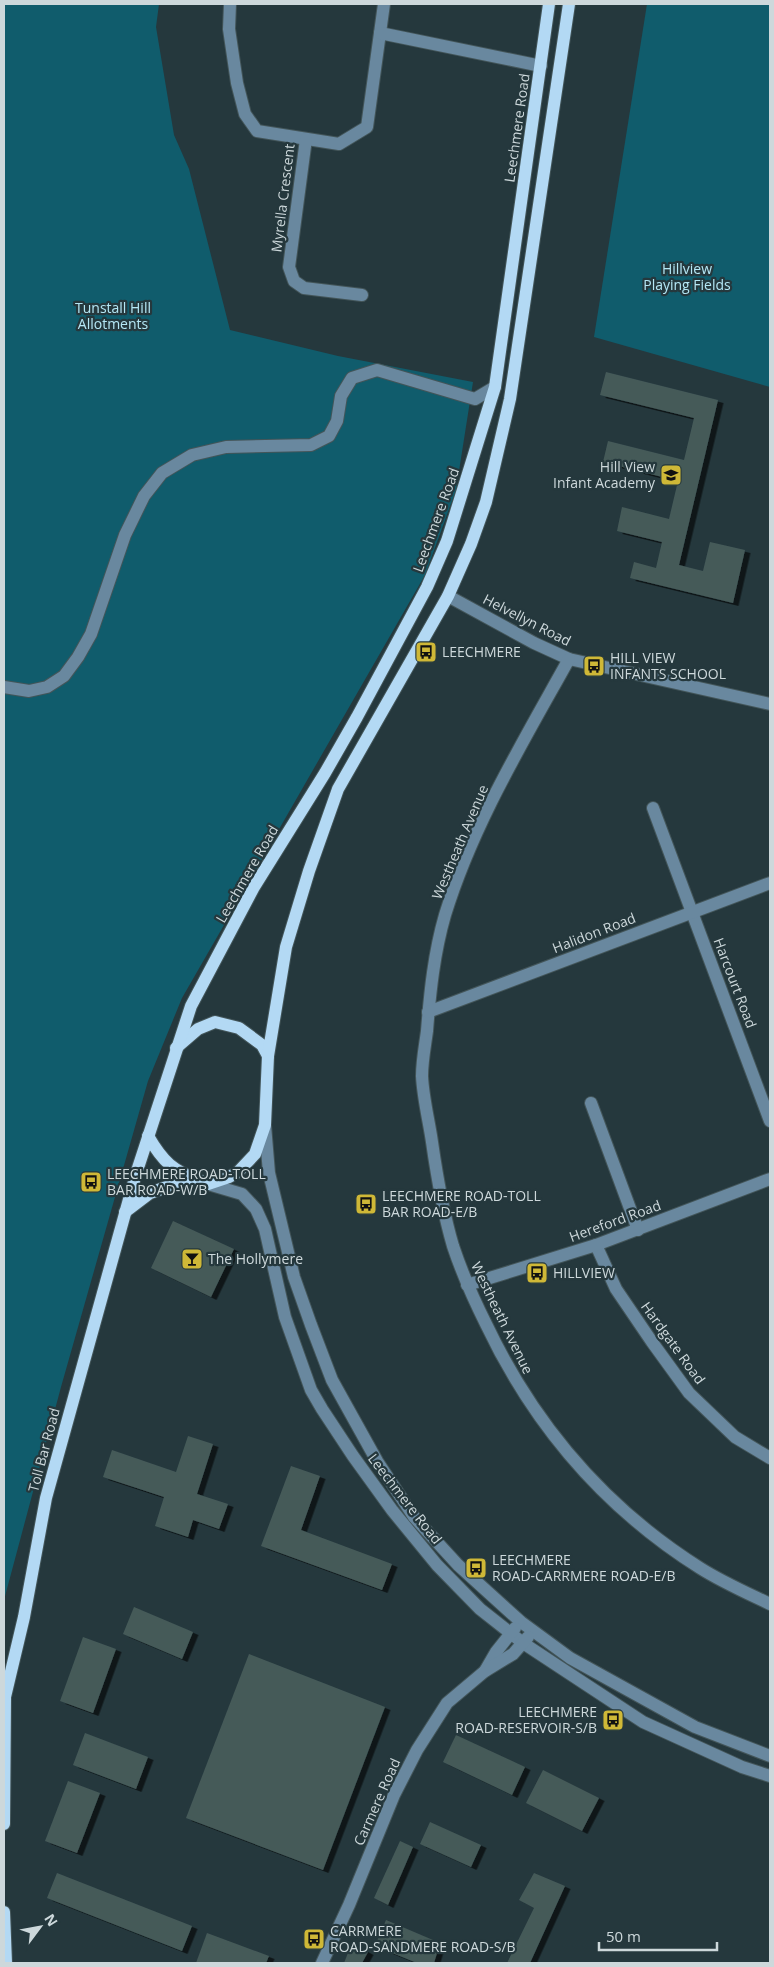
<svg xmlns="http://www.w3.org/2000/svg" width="774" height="1967" font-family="'Open Sans',sans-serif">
<defs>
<filter id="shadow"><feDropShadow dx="5.5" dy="3" stdDeviation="0" flood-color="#0009"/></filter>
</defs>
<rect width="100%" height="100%" fill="#25383d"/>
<!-- green -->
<g fill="#105c6c">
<path d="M 4,4 L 159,4 L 156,27 L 174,135 L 189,169 L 230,330 L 338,356 L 473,382 L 456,490 L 425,575 L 182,998 L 148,1081 L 61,1387 L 4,1600 Z"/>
<path d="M 647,4 L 770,4 L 770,387 L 594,337 Z"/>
</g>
<!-- building -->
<g fill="#455a59" filter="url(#shadow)">
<path d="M 606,372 L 718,400 L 679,565 L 703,571 L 710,542 L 745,550 L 733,603 L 630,578 L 634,562 L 656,568 L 662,542 L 617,531 L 622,507 L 669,519 L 678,481 L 603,462 L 608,441 L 684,460 L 694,418 L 600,395 Z"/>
<path d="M 173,1221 L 234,1249 L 211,1297 L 151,1268 Z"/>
<path d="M 188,1436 L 213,1444 L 197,1494 L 228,1504 L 219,1529 L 193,1520 L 188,1537 L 155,1526 L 164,1497 L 103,1477 L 112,1450 L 176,1472 Z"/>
<path d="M 291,1466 L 320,1476 L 301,1530 L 392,1564 L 382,1590 L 261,1546 Z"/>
<path d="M 134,1607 L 193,1632 L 182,1659 L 123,1634 Z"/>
<path d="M 83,1637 L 116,1649 L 93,1713 L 60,1701 Z"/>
<path d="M 249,1654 L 385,1707 L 323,1870 L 186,1818 Z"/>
<path d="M 85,1733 L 148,1757 L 136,1789 L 73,1765 Z"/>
<path d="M 456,1735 L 525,1767 L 512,1795 L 443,1762 Z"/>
<path d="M 543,1770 L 599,1798 L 582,1831 L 526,1803 Z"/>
<path d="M 68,1781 L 100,1793 L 77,1853 L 45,1841 Z"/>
<path d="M 430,1822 L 481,1845 L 471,1867 L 420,1844 Z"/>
<path d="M 400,1841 L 413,1847 L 388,1905 L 374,1898 Z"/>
<path d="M 57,1873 L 192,1926 L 182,1951 L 47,1898 Z"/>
<path d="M 534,1873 L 565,1886 L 530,1963 L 507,1963 L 534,1908 L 519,1900 Z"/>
<path d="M 386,1920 L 440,1943 L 434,1963 L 417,1963 L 375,1946 Z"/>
<path d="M 207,1933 L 269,1956 L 266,1963 L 196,1963 Z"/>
<path d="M 352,1943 L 368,1952 L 362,1963 L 344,1963 Z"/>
</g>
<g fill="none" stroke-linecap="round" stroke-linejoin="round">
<!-- minor casing -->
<g stroke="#435559" stroke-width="14">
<g id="minor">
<path d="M 230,4 L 229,29 L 237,83 L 245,114 L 257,131 L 339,144 L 367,127 L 384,4"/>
<path d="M 380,33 L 541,66"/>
<path d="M 306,139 L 289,267 L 294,281 L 304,288 L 362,295"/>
<path d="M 448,596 L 534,643 L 569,659 L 770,704"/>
<path d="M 569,659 C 523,742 473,824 445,915 C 434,953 430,992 427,1031 C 425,1046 422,1061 422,1076 C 423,1098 429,1121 432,1142 C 437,1177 443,1212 453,1246 C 462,1273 473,1298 486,1324 C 534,1425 605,1508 700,1568 C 722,1582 747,1593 770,1604"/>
<path d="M 4,687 L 29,691 L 47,687 L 64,676 L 78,657 L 91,634 L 125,535 L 144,496 L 162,473 L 192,455 L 226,447 L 311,445 L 329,436 L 337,421 L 341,396 L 352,378 L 377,370 L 475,399 L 495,387"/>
<path d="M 653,808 L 770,1121"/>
<path d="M 428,1012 L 770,883"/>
<path d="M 591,1103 L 638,1230"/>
<path d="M 265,1125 L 269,1173 L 294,1277 L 311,1325 L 332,1380 L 377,1461 L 414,1517 L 458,1565 L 521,1622 L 570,1658 L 695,1727 L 770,1756"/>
<path d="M 208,1184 L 242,1194 L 256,1209 L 265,1229 L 285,1317 L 311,1390 L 322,1409 L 353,1456 L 392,1510 L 437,1565 L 480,1609 L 523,1643 L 643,1722 L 742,1767 L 770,1776"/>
<path d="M 596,1245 L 616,1289 L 652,1342 L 689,1393 L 735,1437 L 770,1458"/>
<path d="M 467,1285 L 596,1245 L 770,1179"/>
<path d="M 485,1671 L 496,1652 L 515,1628"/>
<path d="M 322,1963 L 349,1905 L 394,1795 L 417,1750 L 447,1703 L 485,1671 L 513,1654 L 528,1637"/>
</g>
</g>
<!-- major casing -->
<g stroke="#435559" stroke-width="14">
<g id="major">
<path d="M 176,1048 L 198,1029 L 215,1022 L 239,1028 L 262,1045 L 268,1056"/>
<path d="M 148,1136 C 163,1162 173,1171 201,1181"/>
<path d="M 125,1212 L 150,1193 L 172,1185 L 208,1184 L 229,1177 L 238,1172 L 255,1154 L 265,1125 L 268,1056 L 286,947 L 309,871 L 338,789 L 448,596 L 471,544 L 486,502 L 510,399 L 569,4"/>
<path d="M 4,1701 L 24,1617 L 46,1498 L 136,1174 L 191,1006 L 254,887 L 325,773 L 357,717 L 427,587 L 447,541 L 495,387 L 549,4"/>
<path d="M 4,1824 L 5,1698"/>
<path d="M 4,1912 L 6,1963"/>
</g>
</g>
<!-- minor -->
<use href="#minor" stroke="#69889f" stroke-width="12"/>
<!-- major -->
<use href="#major" stroke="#b3d9f4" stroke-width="12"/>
</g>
<!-- icons -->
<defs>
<g id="school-square" transform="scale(1.125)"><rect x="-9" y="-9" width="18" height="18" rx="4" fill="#cfb837" stroke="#25383d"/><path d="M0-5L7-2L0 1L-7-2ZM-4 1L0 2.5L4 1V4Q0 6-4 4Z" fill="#111"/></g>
<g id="bus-square" transform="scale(1.125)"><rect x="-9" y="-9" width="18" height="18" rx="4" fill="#cfb837" stroke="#25383d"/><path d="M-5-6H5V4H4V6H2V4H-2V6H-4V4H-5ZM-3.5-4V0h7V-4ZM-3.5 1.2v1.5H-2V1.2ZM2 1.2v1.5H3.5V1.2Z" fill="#111"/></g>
<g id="bar-square" transform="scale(1.125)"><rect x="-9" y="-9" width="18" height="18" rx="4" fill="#cfb837" stroke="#25383d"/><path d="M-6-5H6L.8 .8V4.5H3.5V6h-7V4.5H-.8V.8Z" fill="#111"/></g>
</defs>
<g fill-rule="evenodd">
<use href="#school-square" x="671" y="475"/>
<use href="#bus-square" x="426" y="652"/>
<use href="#bus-square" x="594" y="666"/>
<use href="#bus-square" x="91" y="1182"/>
<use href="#bus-square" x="366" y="1204"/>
<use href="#bar-square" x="192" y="1259"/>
<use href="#bus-square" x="537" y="1273"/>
<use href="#bus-square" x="476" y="1568"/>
<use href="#bus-square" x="613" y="1720"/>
<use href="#bus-square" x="314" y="1939"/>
</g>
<g text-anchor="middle" stroke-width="4.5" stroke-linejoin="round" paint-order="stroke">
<!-- street labels -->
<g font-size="14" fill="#cdd8db" stroke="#25383d">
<text transform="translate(517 128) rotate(-82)" y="5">Leechmere Road</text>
<text transform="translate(283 198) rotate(-83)" y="5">Myrella Crescent</text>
<text transform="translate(436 520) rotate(-70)" y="5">Leechmere Road</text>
<text transform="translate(527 620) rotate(27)" y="5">Helvellyn Road</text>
<text transform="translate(460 842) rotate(-67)" y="5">Westheath Avenue</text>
<text transform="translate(247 874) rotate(-60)" y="5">Leechmere Road</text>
<text transform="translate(594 933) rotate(-21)" y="5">Halidon Road</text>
<text transform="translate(735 983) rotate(69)" y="5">Harcourt Road</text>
<text transform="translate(615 1221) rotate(-20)" y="5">Hereford Road</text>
<text transform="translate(502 1318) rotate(64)" y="5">Westheath Avenue</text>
<text transform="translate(673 1343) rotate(54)" y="5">Hardgate Road</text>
<text transform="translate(44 1450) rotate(-75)" y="5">Toll Bar Road</text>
<text transform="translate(405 1499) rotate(52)" y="5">Leechmere Road</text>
<text transform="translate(377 1802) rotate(-66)" y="5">Carmere Road</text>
</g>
<!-- park labels -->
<g font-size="14" fill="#b4e7f5" stroke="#25383d">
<text x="687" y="274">Hillview<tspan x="687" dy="16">Playing Fields</tspan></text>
<text x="113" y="313">Tunstall Hill<tspan x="113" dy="16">Allotments</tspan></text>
</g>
<!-- poi labels -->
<g font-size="14" fill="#cdd8db" stroke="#25383d" text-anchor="start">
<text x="655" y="472" text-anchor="end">Hill View<tspan x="655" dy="16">Infant Academy</tspan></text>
<text x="442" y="657">LEECHMERE</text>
<text x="610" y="663">HILL VIEW<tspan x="610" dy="16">INFANTS SCHOOL</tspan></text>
<text x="107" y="1179">LEECHMERE ROAD-TOLL<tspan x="107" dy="16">BAR ROAD-W/B</tspan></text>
<text x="382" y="1201">LEECHMERE ROAD-TOLL<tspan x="382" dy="16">BAR ROAD-E/B</tspan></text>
<text x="208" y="1264">The Hollymere</text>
<text x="553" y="1278">HILLVIEW</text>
<text x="492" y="1565">LEECHMERE<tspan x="492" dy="16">ROAD-CARRMERE ROAD-E/B</tspan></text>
<text x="597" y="1717" text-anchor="end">LEECHMERE<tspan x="597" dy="16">ROAD-RESERVOIR-S/B</tspan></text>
<text x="330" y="1936">CARRMERE<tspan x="330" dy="16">ROAD-SANDMERE ROAD-S/B</tspan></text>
</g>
</g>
<!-- border -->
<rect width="774" height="1967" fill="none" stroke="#cdd8db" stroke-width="10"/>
<!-- north arrow -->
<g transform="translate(40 1927) rotate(58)" stroke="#25383d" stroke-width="4" paint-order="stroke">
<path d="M0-4L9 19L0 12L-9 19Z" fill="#cdd8db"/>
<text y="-8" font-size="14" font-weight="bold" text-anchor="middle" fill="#cdd8db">N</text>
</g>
<!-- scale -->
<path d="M599 1942v8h118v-8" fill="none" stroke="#cdd8db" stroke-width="2.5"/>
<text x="606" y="1942" font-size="15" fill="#cdd8db" stroke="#25383d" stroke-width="4" paint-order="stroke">50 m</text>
</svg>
